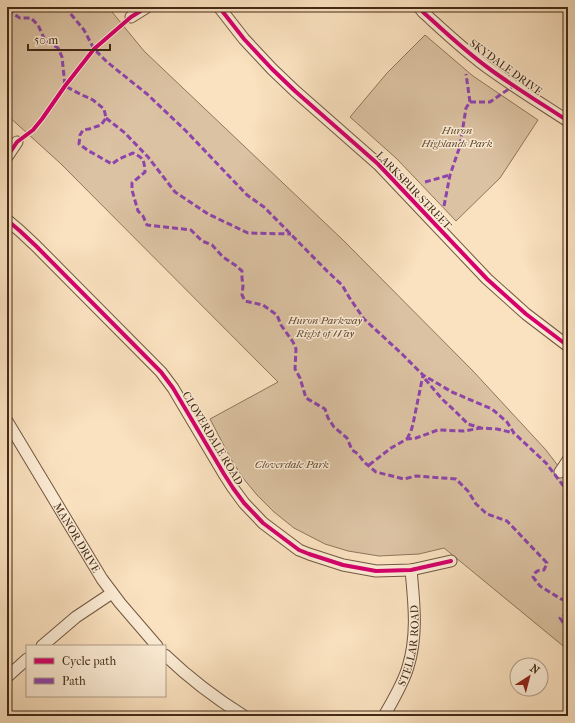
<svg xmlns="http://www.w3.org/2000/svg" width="575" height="723" font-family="'IM FELL French Canon',serif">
<rect width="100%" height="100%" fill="#fae1bf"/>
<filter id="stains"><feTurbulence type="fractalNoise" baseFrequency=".005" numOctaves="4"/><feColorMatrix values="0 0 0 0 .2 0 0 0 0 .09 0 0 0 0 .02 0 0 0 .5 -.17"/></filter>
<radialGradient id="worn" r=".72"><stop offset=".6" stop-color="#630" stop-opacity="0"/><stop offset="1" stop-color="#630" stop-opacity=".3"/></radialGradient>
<!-- green -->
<g fill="#dbc2a2" stroke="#8f765c">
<path d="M 7,7 L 108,7 L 144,51 L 343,240 L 473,371 L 546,450 L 568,479 L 568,650 L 444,548 L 419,554 L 379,556 L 348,551 L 325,544 L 294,528 L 274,512 L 257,495 L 243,478 L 232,461 L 210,419 L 278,382 L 60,163 L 7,115 Z"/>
<path d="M 425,35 L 473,76 L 538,120 L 500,178 L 456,221 L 397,159 L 350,117 L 387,73 Z"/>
</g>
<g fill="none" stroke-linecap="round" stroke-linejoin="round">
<!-- minor casing -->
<g stroke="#715840" stroke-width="13">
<g id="minor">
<path d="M 219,7 L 244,39 L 272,69 L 295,91 L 378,164 L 487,279 L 526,314 L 568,346"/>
<path d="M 419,7 L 423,12 C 445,32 467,53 491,70 C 516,88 542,104 568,121"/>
<path d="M 131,17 L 147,7"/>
<path d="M 7,157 L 17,142"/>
<path d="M 7,220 L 20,231 L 36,246 L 161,372 L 173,388 L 224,474 L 233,488 L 244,503 L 263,523 L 299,550 L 309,554 L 343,565 L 376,571 L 411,570 L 451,561"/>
<path id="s1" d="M 7,421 L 102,579 L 120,603 L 157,646"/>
<path d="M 560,472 L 568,460"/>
<path d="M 42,646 L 76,617 L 112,593"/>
<path d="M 165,655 C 189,678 215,698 244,716"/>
<path d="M 7,677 L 27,659"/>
<path id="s2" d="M 384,716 C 393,700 403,684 408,667 C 418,635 414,602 411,570"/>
</g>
</g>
<!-- minor -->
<use href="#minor" stroke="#fcecd5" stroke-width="11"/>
<!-- quiet -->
<g stroke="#8e44ad" stroke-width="3" stroke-dasharray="6 3" stroke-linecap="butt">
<path d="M 65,7 L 84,30 L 94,49 L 107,62 L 147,94 L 186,131 L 247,195 L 264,207 L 327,271 L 342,285 L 349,297 L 364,319 L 402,354 L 423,375 L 452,392 L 492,409 L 507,422 L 514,433 L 546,463 L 568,492"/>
<path d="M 7,13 L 12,13 L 20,18 L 31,18 L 38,25 L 45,40 L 58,48 L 62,57 L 65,86 L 82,95 L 93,100 L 104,109 L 106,118 L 101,125 L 89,129 L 83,130 L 80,135 L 79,144 L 89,151 L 112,164 L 119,159 L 133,153 C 144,158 144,160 145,172 L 132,183 L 132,190 L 138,211 L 143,216 L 147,225 L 191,230 L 202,241 L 212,245 L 223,257 L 235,265 L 242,271 L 242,278 L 243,286 L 242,295 L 245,301 L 263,305 L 277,315 L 281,325 L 293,342 L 296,349 L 295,369 L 300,378 L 306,398 L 325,409 L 328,418 L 334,427 L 347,438 L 352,450 L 358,454 L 364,462 L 376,472 L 404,479 L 416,476 L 456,479 L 468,491 L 476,504 L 487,514 L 507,521 L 547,563 L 544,570 C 538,570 535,571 533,577 L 540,586 L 561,599 L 568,601"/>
<path d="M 470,102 L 490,102 L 513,86"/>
<path d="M 106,118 L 125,133 L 148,157 L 175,192 L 208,214 L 248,233 L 291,234"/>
<path d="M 425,182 L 450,175"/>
<path d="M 444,206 L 450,175 L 460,146 L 466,108 L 470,102 L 466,74"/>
<path d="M 425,379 L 442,399 L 455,411 L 468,424 L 481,428 L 497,429 L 514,433"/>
<path d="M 407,439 L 411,431 L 413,424 L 423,375"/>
<path d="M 369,465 L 391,448 L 407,439 L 416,438 L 438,430 L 464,431 L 481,428"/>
<path d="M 568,613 L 560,618 L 566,627 L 568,627"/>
</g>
<!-- cycleway casing -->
<g stroke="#fcecd5" stroke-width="6">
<g id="cycleway">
<path d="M 219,7 L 244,39 L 272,69 L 295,91 L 378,164 L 487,279 L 526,314 L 568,346"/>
<path d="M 419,7 L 423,12 C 445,32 467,53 491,70 C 516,88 542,104 568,121"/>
<path d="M 7,157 L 17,142 L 33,130 L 42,119 L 65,86 L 94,49 L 131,17 L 147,7"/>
<path d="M 7,220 L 20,231 L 36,246 L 161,372 L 173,388 L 224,474 L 233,488 L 244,503 L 263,523 L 299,550 L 309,554 L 343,565 L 376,571 L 411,570 L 451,561"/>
</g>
</g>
<!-- cycleway -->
<use href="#cycleway" stroke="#d6006c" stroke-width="4"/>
</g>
<g text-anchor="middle" stroke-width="3" stroke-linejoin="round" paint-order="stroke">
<!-- street labels -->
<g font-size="11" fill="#432a15" stroke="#fcecd5">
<text transform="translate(506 67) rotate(36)" y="4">SKYDALE DRIVE</text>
<text transform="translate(414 190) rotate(46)" y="4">LARKSPUR STREET</text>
<text transform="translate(213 438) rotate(59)" y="4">CLOVERDALE ROAD</text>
<text dy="4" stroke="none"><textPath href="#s1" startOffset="136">MANOR DRIVE</textPath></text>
<text dy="4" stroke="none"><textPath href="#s2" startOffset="76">STELLAR ROAD</textPath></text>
</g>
<!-- park labels -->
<g font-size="11" font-style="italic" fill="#614831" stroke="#fcecd5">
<text x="457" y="134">Huron<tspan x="457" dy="13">Highlands Park</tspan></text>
<text x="325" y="324">Huron Parkway<tspan x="325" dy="13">Right of Way</tspan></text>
<text x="292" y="468">Cloverdale Park</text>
</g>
</g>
<!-- margin -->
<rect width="575" height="723" fill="none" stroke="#fae1bf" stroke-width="24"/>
<rect x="8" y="8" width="559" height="707" fill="none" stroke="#432a15" stroke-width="2"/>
<rect x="12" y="12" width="551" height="699" fill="none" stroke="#432a15"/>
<!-- legend -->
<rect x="26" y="645" width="140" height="52" fill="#fcecd5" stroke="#b29e88"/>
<rect x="34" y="658" width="20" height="6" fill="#d6006c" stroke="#b29e88"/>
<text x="62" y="665" font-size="12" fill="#432a15">Cycle path</text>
<rect x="34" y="678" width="20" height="6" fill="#8e44ad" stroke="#b29e88"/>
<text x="62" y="685" font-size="12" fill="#432a15">Path</text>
<!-- north arrow -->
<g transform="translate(529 677) rotate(36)"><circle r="19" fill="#fcecd5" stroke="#b29e88"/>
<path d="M0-3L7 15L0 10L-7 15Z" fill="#8f2418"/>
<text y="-6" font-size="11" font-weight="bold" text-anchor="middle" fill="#432a15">N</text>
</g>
<!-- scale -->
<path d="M28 44v6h82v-6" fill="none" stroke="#432a15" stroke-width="2"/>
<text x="34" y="44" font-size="12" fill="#432a15" stroke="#fcecd5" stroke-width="3" paint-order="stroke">50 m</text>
<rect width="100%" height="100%" filter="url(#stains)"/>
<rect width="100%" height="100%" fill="url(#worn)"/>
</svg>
